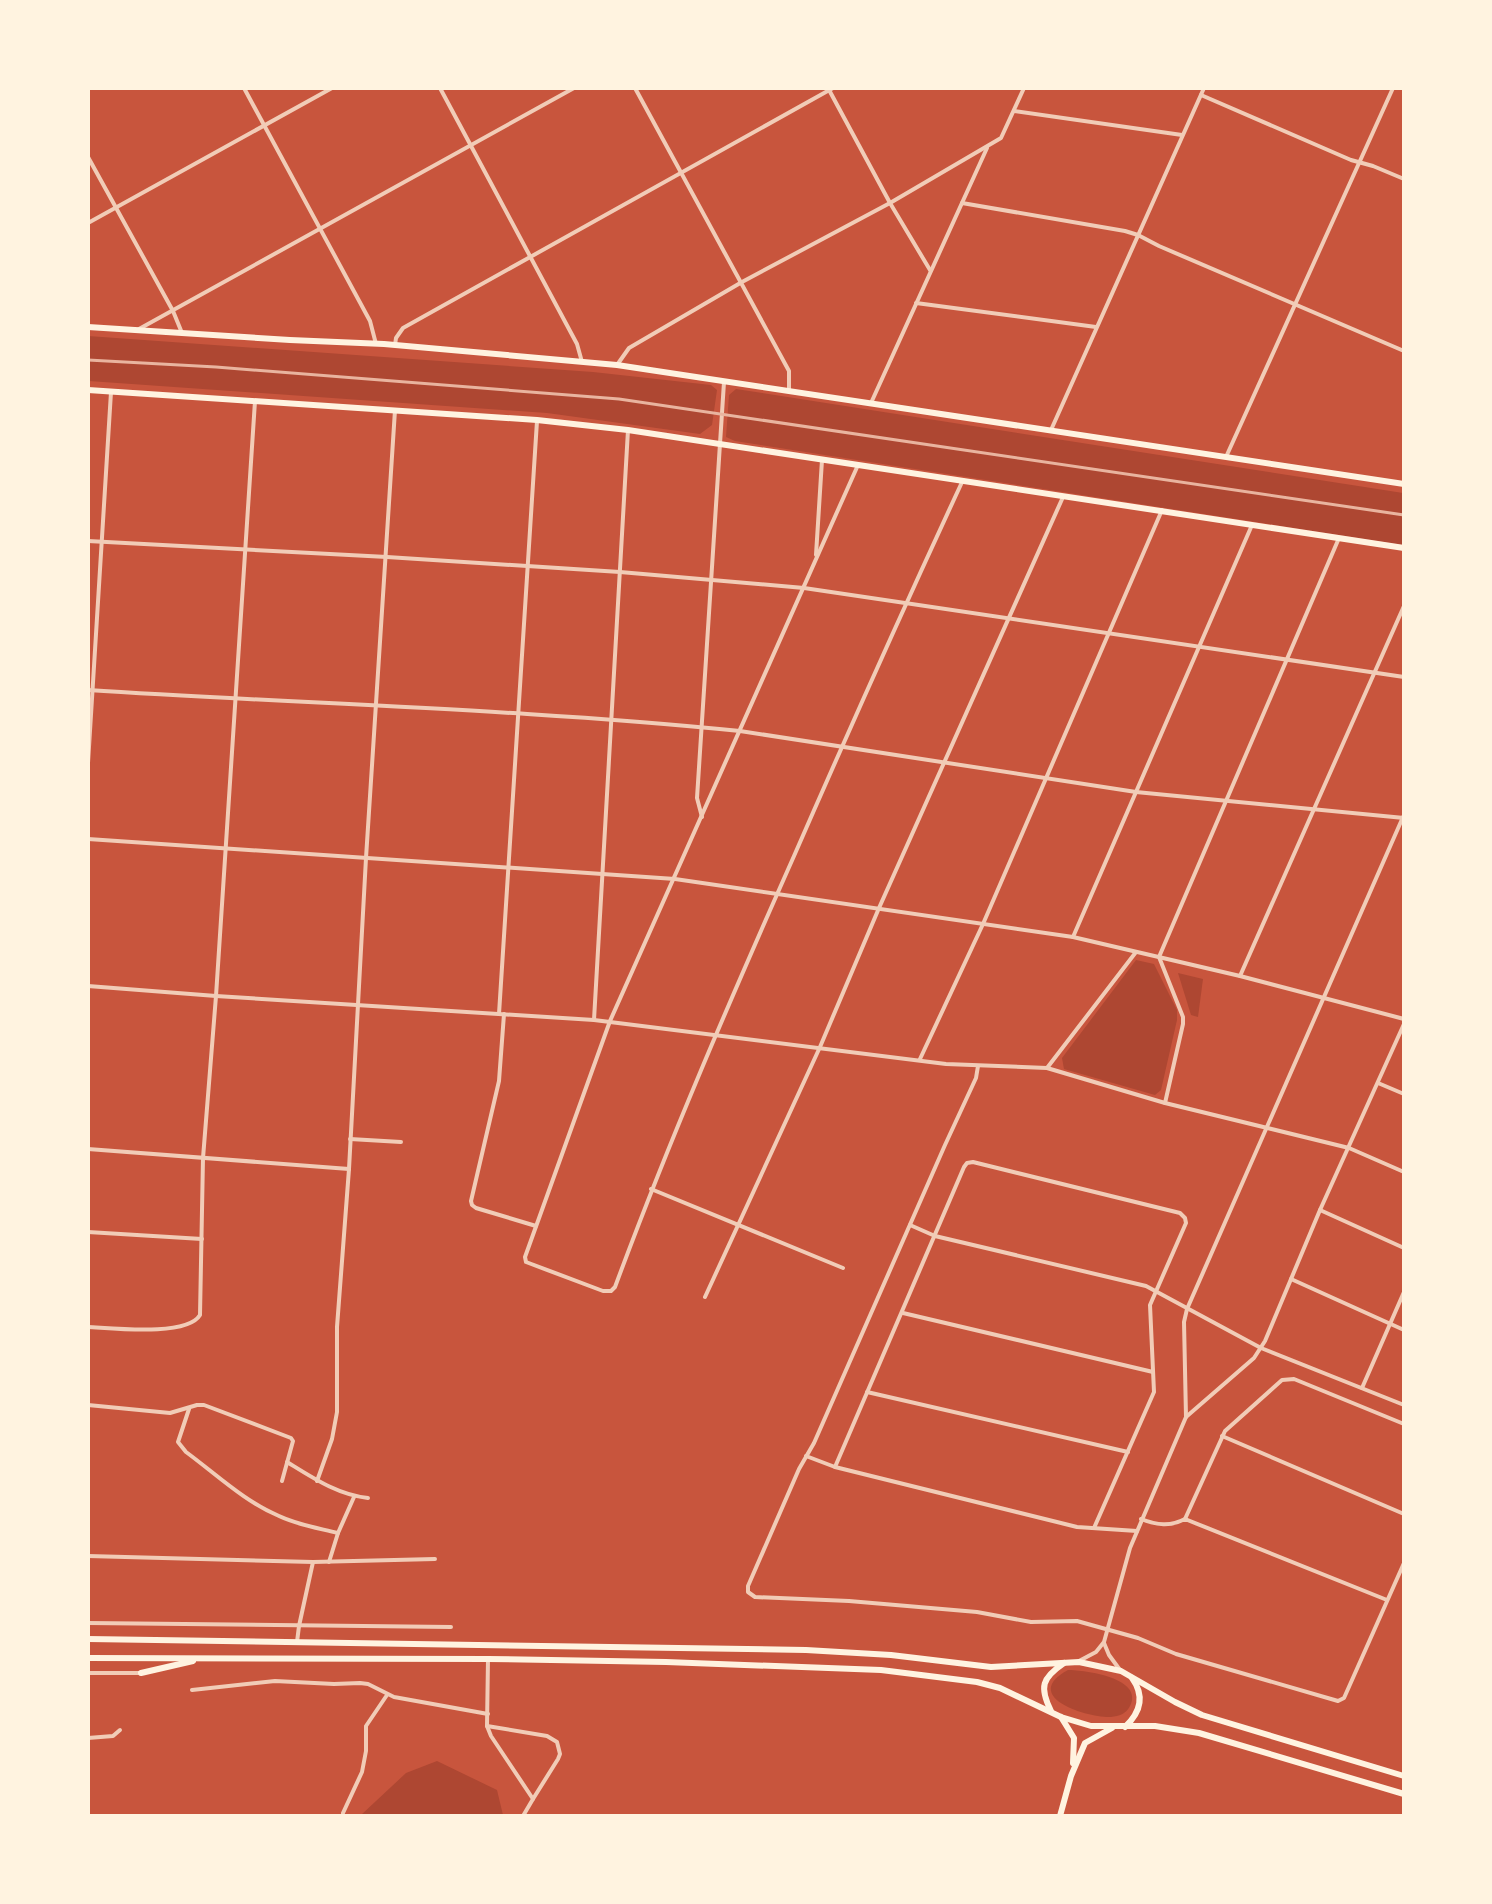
<svg xmlns="http://www.w3.org/2000/svg" width="1492" height="1904" font-family="'Alegreya Sans',sans-serif">
<rect width="100%" height="100%" fill="#c8553d"/>
<!-- green -->
<g fill="#ae4732">
<path d="M 88,336 L 593,372 L 711,385 L 717,390 L 712,425 L 700,434 L 547,413 L 89,381 Z"/>
<path d="M 736,389 L 1403,493 L 1403,545 L 735,441 L 726,437 L 729,395 Z"/>
<path d="M 1136,960 L 1154,964 L 1177,1010 L 1177,1020 L 1161,1090 L 1155,1095 L 1064,1069 L 1062,1058 Z"/>
<path d="M 1178,973 L 1203,979 L 1198,1017 L 1191,1015 Z"/>
<path d="M 1068,1670 C 1085,1670 1144,1678 1130,1706 C 1126,1714 1119,1716 1111,1717 C 1085,1718 1020,1696 1068,1670 Z"/>
<path d="M 437,1761 L 497,1790 L 503,1815 L 361,1815 L 406,1773 Z"/>
</g>
<g fill="none" stroke-linecap="round" stroke-linejoin="round">
<!-- minor -->
<g stroke="#f1ccb7" stroke-width="4">
<path d="M 244,88 L 370,321 L 376,344"/>
<path d="M 440,88 L 577,344 L 582,362"/>
<path d="M 635,88 L 789,371 L 789,390"/>
<path d="M 828,88 L 890,203 L 930,270"/>
<path d="M 1201,95 L 1351,160 L 1373,166 L 1404,179"/>
<path d="M 1014,111 L 1182,135"/>
<path d="M 88,157 L 173,311 L 182,333"/>
<path d="M 962,203 L 1125,231 L 1138,235 L 1159,246 L 1404,351"/>
<path d="M 88,223 L 332,88"/>
<path d="M 916,303 L 1096,327"/>
<path d="M 139,329 L 574,88"/>
<path d="M 395,345 L 396,338 L 403,328 L 833,88"/>
<path d="M 617,365 L 629,348 L 742,282 L 890,203 L 1001,138 L 1024,88"/>
<path d="M 871,403 L 987,148"/>
<path d="M 1051,430 L 1204,88"/>
<path d="M 1226,457 L 1393,88"/>
<path d="M 858,465 L 610,1021 L 525,1257 L 526,1262 L 603,1291 L 611,1291 L 615,1287 C 669,1141 731,998 794,856 C 849,730 905,605 963,480"/>
<path d="M 88,541 L 387,557 L 620,572 L 804,588 L 1404,677"/>
<path d="M 816,555 L 822,460"/>
<path d="M 88,690 C 306,704 524,709 740,731 L 1136,792 L 1404,818"/>
<path d="M 88,763 L 111,392"/>
<path d="M 702,817 L 697,798 L 724,382"/>
<path d="M 88,839 L 675,879 L 1073,937 L 1240,976 L 1404,1019"/>
<path d="M 1073,937 L 1252,525"/>
<path d="M 1240,976 L 1404,606"/>
<path d="M 88,986 L 216,996 L 594,1020 L 946,1064 L 1047,1068 L 1165,1103 L 1349,1148 L 1404,1172"/>
<path d="M 499,1014 L 537,421"/>
<path d="M 504,1014 L 499,1081 L 471,1201 L 472,1205 L 476,1208 L 536,1226"/>
<path d="M 594,1020 L 628,430"/>
<path d="M 920,1059 L 983,924 L 1162,510"/>
<path d="M 978,1066 L 976,1078 L 945,1145 L 814,1443 L 799,1469 L 748,1586 L 748,1592 L 755,1597 L 849,1601 L 977,1612 L 1031,1622 L 1077,1621 L 1138,1638 L 1176,1654 L 1338,1701 L 1344,1698 L 1404,1563"/>
<path d="M 1047,1068 L 1136,952"/>
<path d="M 1378,1083 L 1404,1094"/>
<path d="M 1165,1103 L 1183,1024 L 1183,1017 L 1159,957 L 1339,538"/>
<path d="M 350,1139 L 401,1142"/>
<path d="M 88,1149 L 349,1169"/>
<path d="M 651,1189 L 843,1268"/>
<path d="M 1320,1210 L 1404,1248"/>
<path d="M 910,1225 L 935,1236 L 1146,1286 L 1261,1348 L 1404,1405"/>
<path d="M 88,1232 L 202,1239"/>
<path d="M 1291,1279 L 1404,1330"/>
<path d="M 705,1297 L 820,1047 L 879,908 L 1063,497"/>
<path d="M 903,1313 L 1153,1372"/>
<path d="M 88,1327 C 111,1328 187,1337 200,1315 L 203,1158 L 216,996 L 255,401"/>
<path d="M 1362,1388 L 1404,1292"/>
<path d="M 867,1392 L 1128,1452"/>
<path d="M 88,1405 L 170,1413 L 197,1405 L 204,1405 L 291,1438 L 293,1441 L 282,1481"/>
<path d="M 189,1409 L 178,1442 L 186,1452 C 216,1474 245,1502 279,1516 C 298,1525 318,1528 338,1533"/>
<path d="M 1186,1417 L 1184,1322 L 1187,1309 L 1403,817"/>
<path d="M 1222,1436 L 1404,1514"/>
<path d="M 806,1456 L 835,1467 L 1077,1527 L 1137,1531"/>
<path d="M 287,1462 C 313,1478 338,1495 368,1498"/>
<path d="M 835,1467 L 964,1167 L 967,1163 L 973,1162 L 1180,1213 L 1185,1218 L 1186,1223 L 1150,1305 L 1154,1392 L 1094,1528"/>
<path d="M 317,1481 L 332,1439 L 337,1412 L 337,1327 L 349,1169 L 366,858 L 395,410"/>
<path d="M 1141,1519 C 1157,1525 1170,1527 1185,1519 L 1387,1600"/>
<path d="M 1185,1519 L 1225,1431 L 1282,1380 L 1294,1379 L 1404,1424"/>
<path d="M 88,1556 L 313,1562 L 435,1559"/>
<path d="M 329,1562 L 338,1533 L 354,1497"/>
<path d="M 88,1623 L 451,1627"/>
<path d="M 297,1642 L 299,1626 L 313,1562"/>
<path d="M 1104,1643 L 1109,1655 L 1120,1670"/>
<path d="M 488,1659 L 487,1726 L 491,1736 L 533,1799 L 523,1816"/>
<path d="M 1079,1661 L 1096,1652 L 1104,1642 L 1130,1548 L 1186,1417 L 1254,1358 L 1265,1341 L 1320,1210 L 1404,1024"/>
<path d="M 88,1673 L 141,1673"/>
<path d="M 192,1690 L 275,1681 L 334,1684 L 360,1683 L 368,1684 L 394,1697 L 488,1714"/>
<path d="M 487,1726 L 547,1736 L 557,1742 L 560,1754 L 558,1759 L 533,1799"/>
<path d="M 88,1738 L 113,1736 L 120,1730"/>
<path d="M 343,1813 L 362,1772 L 366,1751 L 366,1726 L 387,1695"/>
</g>
<!-- secondary -->
<g stroke="#fff3e0" stroke-width="6">
<path d="M 88,327 L 290,340 L 384,344 L 617,365 L 1404,484"/>
<path d="M 88,390 L 537,420 L 628,430 L 1404,548"/>
<path d="M 1061,1717 L 1074,1738 L 1073,1763"/>
<path d="M 1060,1816 L 1071,1776 L 1085,1743 L 1112,1728"/>
</g>
<!-- primary -->
<g stroke="#fff3e0" stroke-width="6">
<path d="M 88,1639 L 806,1650 L 891,1655 L 991,1667 L 1079,1662 L 1121,1671 L 1175,1702 L 1202,1715 L 1404,1776"/>
<path d="M 88,1658 L 488,1659 L 666,1662 L 881,1670 L 977,1682 L 1000,1688 L 1061,1717 L 1091,1726 L 1155,1726 L 1199,1733 L 1404,1794"/>
<path d="M 141,1673 L 193,1661"/>
<path d="M 1051,1711 C 1039,1687 1042,1678 1064,1663"/>
<path d="M 1125,1727 C 1141,1712 1145,1696 1132,1678"/>
</g>
<!-- rail -->
<path stroke="#e9b49f" stroke-width="3" d="M 88,360 L 216,367 L 619,399 L 1404,515"/>
</g>
<!-- border -->
<rect width="1492" height="1904" fill="none" stroke="#fff3e0" stroke-width="180"/>
</svg>
